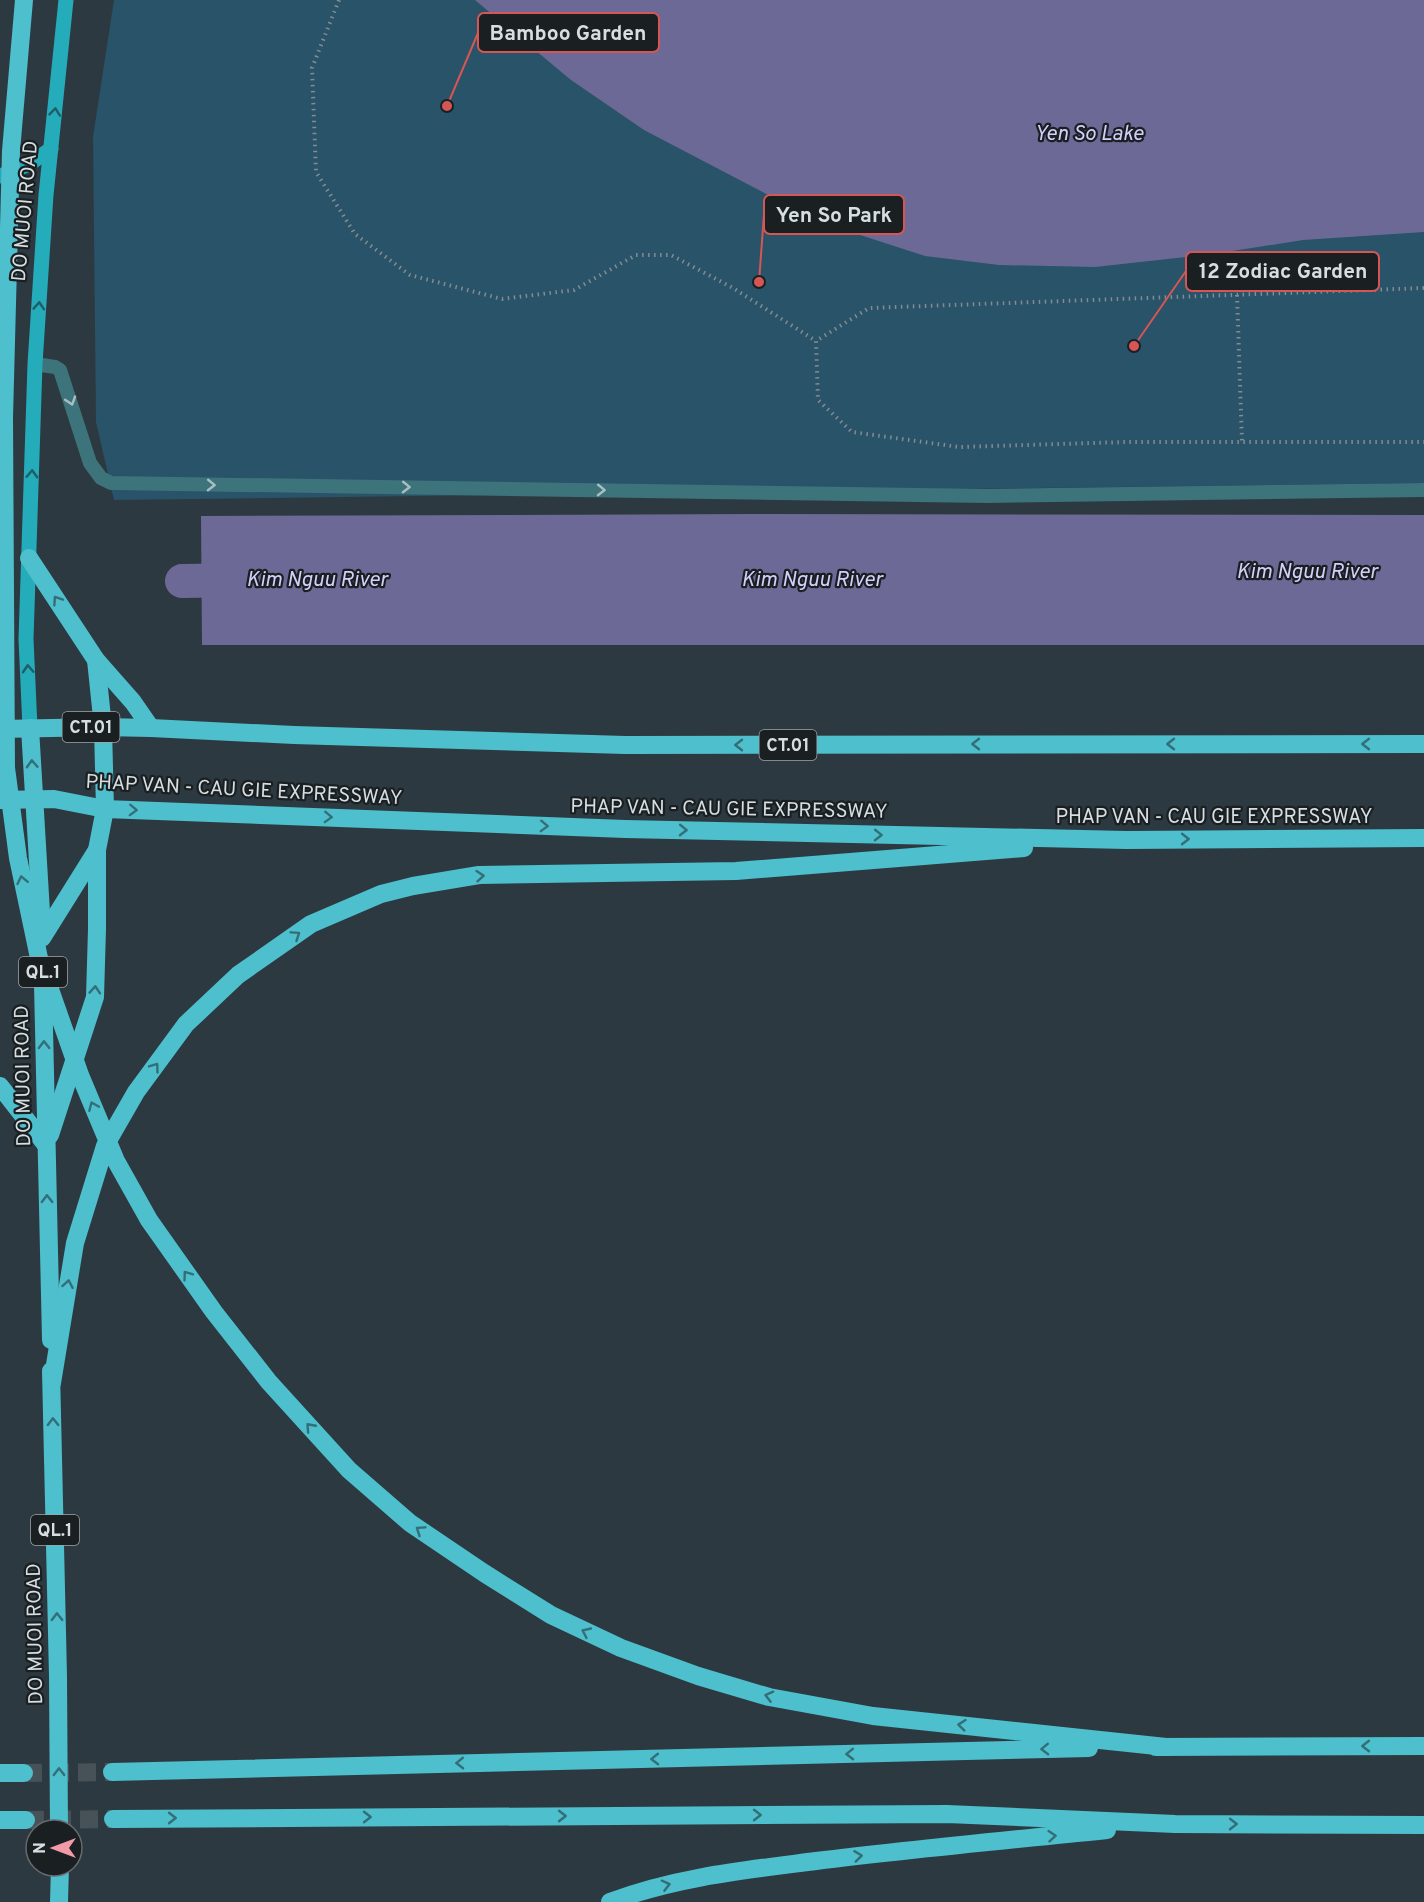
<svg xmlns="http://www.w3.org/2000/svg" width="1424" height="1902" font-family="Overpass,sans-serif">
<rect width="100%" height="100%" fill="#2d3940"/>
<!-- green -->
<path fill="#285369" d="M 114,0 L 1424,0 L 1424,483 L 114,500 L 96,422 L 93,137 Z"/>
<!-- water -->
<g fill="#6d6996">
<path d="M 475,0 L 1424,0 L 1424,232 L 1303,240 L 1213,254 L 1095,267 L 999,265 L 925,256 L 820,222 L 644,130 L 571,80 Z"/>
<path d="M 759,514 L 1424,515 L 1424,645 L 202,645 L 201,516 Z"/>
</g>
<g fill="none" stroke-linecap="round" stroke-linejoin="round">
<!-- canal -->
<path stroke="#6d6996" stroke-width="34" d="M 182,581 L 248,580"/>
<!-- highway-tunnel -->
<g stroke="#465258" stroke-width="18" stroke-dasharray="18 9" stroke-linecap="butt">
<path d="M 24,1773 L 112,1772"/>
<path d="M 26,1820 L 113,1819"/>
</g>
<!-- path -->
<g stroke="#828c92" stroke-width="4" stroke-dasharray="1.5 4.5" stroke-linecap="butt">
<path d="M 339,0 L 312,68 L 316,172 L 355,234 L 410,275 L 502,299 L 574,290 L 636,255 L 671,255 L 733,288 L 816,341"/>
<path d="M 1424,288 L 869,308 L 816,341 L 818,400 L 852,432 L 959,447 L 1126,442 L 1424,442"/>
<path d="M 1237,295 L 1242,442"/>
</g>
<!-- lane -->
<path stroke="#3d737a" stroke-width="14" d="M 35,364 L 55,367 L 60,370 L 90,463 L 101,478 L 111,483 L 987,496 L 1424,490"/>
<!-- primary -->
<g stroke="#25acbb" stroke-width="15">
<path d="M 0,176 L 29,164 L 51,149"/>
<path d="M 30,728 L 26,639 L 35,364 L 46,195 L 66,0"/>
</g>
<!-- highway -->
<g stroke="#4dbfcd" stroke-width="18">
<path d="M 24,0 L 11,151 L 4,418 L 6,768 L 18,858 L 39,958 L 80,1075 L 116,1161 L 149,1220 L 214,1312 L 269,1382 L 349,1470 L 410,1523 L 484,1573 L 551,1615 L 621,1648 L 698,1676 L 769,1697 L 873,1716 L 1166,1747"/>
<path d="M 29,558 L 96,660 L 133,702 L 151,728"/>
<path d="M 30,728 L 42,929"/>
<path d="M 0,729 L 103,727 L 151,728 L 294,735 L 625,745 L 1424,744"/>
<path d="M 0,800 L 54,799 L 105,809 L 625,829 L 1126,840 L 1424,838"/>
<path d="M 42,938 L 97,850 L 105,809 L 103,727 L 96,660"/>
<path d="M 43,984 L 51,1340"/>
<path d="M 0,1086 L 46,1145"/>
<path d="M 50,1135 L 95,997 L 97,929 L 97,850"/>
<path d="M 51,1371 L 58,1676 L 59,1830"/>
<path d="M 52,1383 L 75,1243 L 105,1146 L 136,1092 L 186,1024 L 238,975 L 311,924 L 381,894 L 413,886 L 479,875 L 736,871 L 1024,848"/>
<path d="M 1156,1747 L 1424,1746"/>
<path d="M 112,1772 L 1089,1748"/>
<path d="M 0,1773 L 24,1773"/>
<path d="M 113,1819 L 947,1814 L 1175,1824 L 1424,1825"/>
<path d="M 0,1820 L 26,1820"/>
<path d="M 59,1902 L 60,1866"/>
<path d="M 610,1902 C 676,1877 746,1870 816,1861 C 913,1849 1010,1840 1107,1830"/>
</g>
</g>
<!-- one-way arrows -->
<defs><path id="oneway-chevron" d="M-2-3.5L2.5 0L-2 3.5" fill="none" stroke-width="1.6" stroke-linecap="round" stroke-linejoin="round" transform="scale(1.5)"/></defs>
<g stroke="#1f5e67">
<use href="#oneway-chevron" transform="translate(55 112) rotate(-84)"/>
<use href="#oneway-chevron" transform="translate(39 306) rotate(-86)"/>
<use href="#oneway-chevron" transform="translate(32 474) rotate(-88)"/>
<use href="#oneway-chevron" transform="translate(28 669) rotate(-93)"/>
</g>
<g stroke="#a8bec3">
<use href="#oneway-chevron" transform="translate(71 401) rotate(72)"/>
<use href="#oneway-chevron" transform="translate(211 485) rotate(1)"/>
<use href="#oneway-chevron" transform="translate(406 487) rotate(1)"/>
<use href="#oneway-chevron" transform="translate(601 490) rotate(1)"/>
</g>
<g stroke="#346f78">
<use href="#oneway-chevron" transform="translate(57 600) rotate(-124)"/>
<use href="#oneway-chevron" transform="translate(976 744) rotate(180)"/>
<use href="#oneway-chevron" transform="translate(1171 744) rotate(180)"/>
<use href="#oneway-chevron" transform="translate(1366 744) rotate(180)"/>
<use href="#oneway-chevron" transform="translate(739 745) rotate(180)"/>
<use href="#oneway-chevron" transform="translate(32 764) rotate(-93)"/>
<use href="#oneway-chevron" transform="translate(133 810) rotate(2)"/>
<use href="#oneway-chevron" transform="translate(328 817) rotate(2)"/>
<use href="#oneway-chevron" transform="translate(544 826) rotate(2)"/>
<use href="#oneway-chevron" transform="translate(683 830) rotate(1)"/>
<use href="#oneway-chevron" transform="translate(878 835) rotate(1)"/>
<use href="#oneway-chevron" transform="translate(1185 839)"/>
<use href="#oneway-chevron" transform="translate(480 876) rotate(-5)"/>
<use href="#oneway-chevron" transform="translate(22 880) rotate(-102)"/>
<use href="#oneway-chevron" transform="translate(296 935) rotate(-34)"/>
<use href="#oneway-chevron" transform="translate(95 990) rotate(-86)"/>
<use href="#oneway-chevron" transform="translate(44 1045) rotate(-91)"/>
<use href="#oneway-chevron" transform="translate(155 1067) rotate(-54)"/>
<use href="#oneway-chevron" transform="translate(93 1106) rotate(-113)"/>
<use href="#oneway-chevron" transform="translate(47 1199) rotate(-91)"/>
<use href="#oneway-chevron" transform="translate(187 1275) rotate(-126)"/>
<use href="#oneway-chevron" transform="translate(68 1284) rotate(-80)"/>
<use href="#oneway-chevron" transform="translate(53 1422) rotate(-91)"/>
<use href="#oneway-chevron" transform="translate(310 1427) rotate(-132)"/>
<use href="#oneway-chevron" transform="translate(420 1530) rotate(-146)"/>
<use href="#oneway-chevron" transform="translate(57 1617) rotate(-91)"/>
<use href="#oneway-chevron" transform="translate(586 1632) rotate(-155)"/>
<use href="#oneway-chevron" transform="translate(769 1696) rotate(-166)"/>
<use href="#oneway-chevron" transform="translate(962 1725) rotate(-174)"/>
<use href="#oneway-chevron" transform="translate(1366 1746) rotate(180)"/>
<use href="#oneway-chevron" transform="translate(1045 1749) rotate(179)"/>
<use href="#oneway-chevron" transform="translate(850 1754) rotate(179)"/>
<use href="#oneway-chevron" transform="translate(655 1759) rotate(179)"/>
<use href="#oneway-chevron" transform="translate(460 1763) rotate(179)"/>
<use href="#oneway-chevron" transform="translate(59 1772) rotate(-90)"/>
<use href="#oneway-chevron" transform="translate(757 1815)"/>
<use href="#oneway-chevron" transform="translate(562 1816)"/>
<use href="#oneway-chevron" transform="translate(367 1817)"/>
<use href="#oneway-chevron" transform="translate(172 1818)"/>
<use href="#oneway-chevron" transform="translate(1233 1824)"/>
<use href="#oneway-chevron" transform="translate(1052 1836) rotate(-5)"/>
<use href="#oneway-chevron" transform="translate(858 1856) rotate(-7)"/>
<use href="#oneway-chevron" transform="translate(666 1885) rotate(-14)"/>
</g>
<g text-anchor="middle" stroke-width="4.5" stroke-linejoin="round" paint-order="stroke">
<!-- shield labels -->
<g fill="#1a1f22" stroke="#9ea5a8" stroke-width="1.5">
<rect x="62.5" y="712" width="57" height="30" rx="4.5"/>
<rect x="759.5" y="730" width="57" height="30" rx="4.5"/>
<rect x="19" y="957" width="48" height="30" rx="4.5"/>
<rect x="31" y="1515" width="48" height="30" rx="4.5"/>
</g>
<g font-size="18" font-weight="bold" fill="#d6dee2">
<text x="91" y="733">CT.01</text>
<text x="788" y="751">CT.01</text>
<text x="43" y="978">QL.1</text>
<text x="55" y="1536">QL.1</text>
</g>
<!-- street labels -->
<g font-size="20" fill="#d6dee2" stroke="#1a1f22">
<text transform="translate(24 211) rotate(-85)" y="7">DO MUOI ROAD</text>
<text transform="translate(244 789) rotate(3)" y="7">PHAP VAN - CAU GIE EXPRESSWAY</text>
<text transform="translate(729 808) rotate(1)" y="7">PHAP VAN - CAU GIE EXPRESSWAY</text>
<text x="1214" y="823">PHAP VAN - CAU GIE EXPRESSWAY</text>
<text transform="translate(22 1076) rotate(-91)" y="7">DO MUOI ROAD</text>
<text transform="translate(34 1634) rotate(-91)" y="7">DO MUOI ROAD</text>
</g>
<!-- water labels -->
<g font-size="21" font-style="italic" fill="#d2cffa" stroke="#1a1f22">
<text x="1089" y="140">Yen So Lake</text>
<text x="1307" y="578">Kim Nguu River</text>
<text x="317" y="586">Kim Nguu River</text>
<text x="812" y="586">Kim Nguu River</text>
</g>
</g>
<!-- callouts -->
<path fill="none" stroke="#d65656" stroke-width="2" d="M447 106L478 33M759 282L764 214M1134 346L1186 271"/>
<g fill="#d65656" stroke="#1a1f22" stroke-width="2">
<circle cx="447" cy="106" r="6"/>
<circle cx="759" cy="282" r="6"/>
<circle cx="1134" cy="346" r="6"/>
</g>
<g fill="#1a1f22" stroke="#d65656" stroke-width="2">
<rect x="478" y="13" width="181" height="39" rx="6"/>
<rect x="764" y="195" width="140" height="39" rx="6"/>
<rect x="1186" y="252" width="193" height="39" rx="6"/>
</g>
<g font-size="21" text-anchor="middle" font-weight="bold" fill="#d6dee2">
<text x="568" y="40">Bamboo Garden</text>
<text x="834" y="222">Yen So Park</text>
<text x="1283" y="278">12 Zodiac Garden</text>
</g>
<!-- north arrow -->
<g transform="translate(54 1848) rotate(270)"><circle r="28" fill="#1a1f22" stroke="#656b6f" stroke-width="1.5"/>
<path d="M0-4.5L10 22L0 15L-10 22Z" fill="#f39aa8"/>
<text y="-9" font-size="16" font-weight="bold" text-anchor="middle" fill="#d6dee2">N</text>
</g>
</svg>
